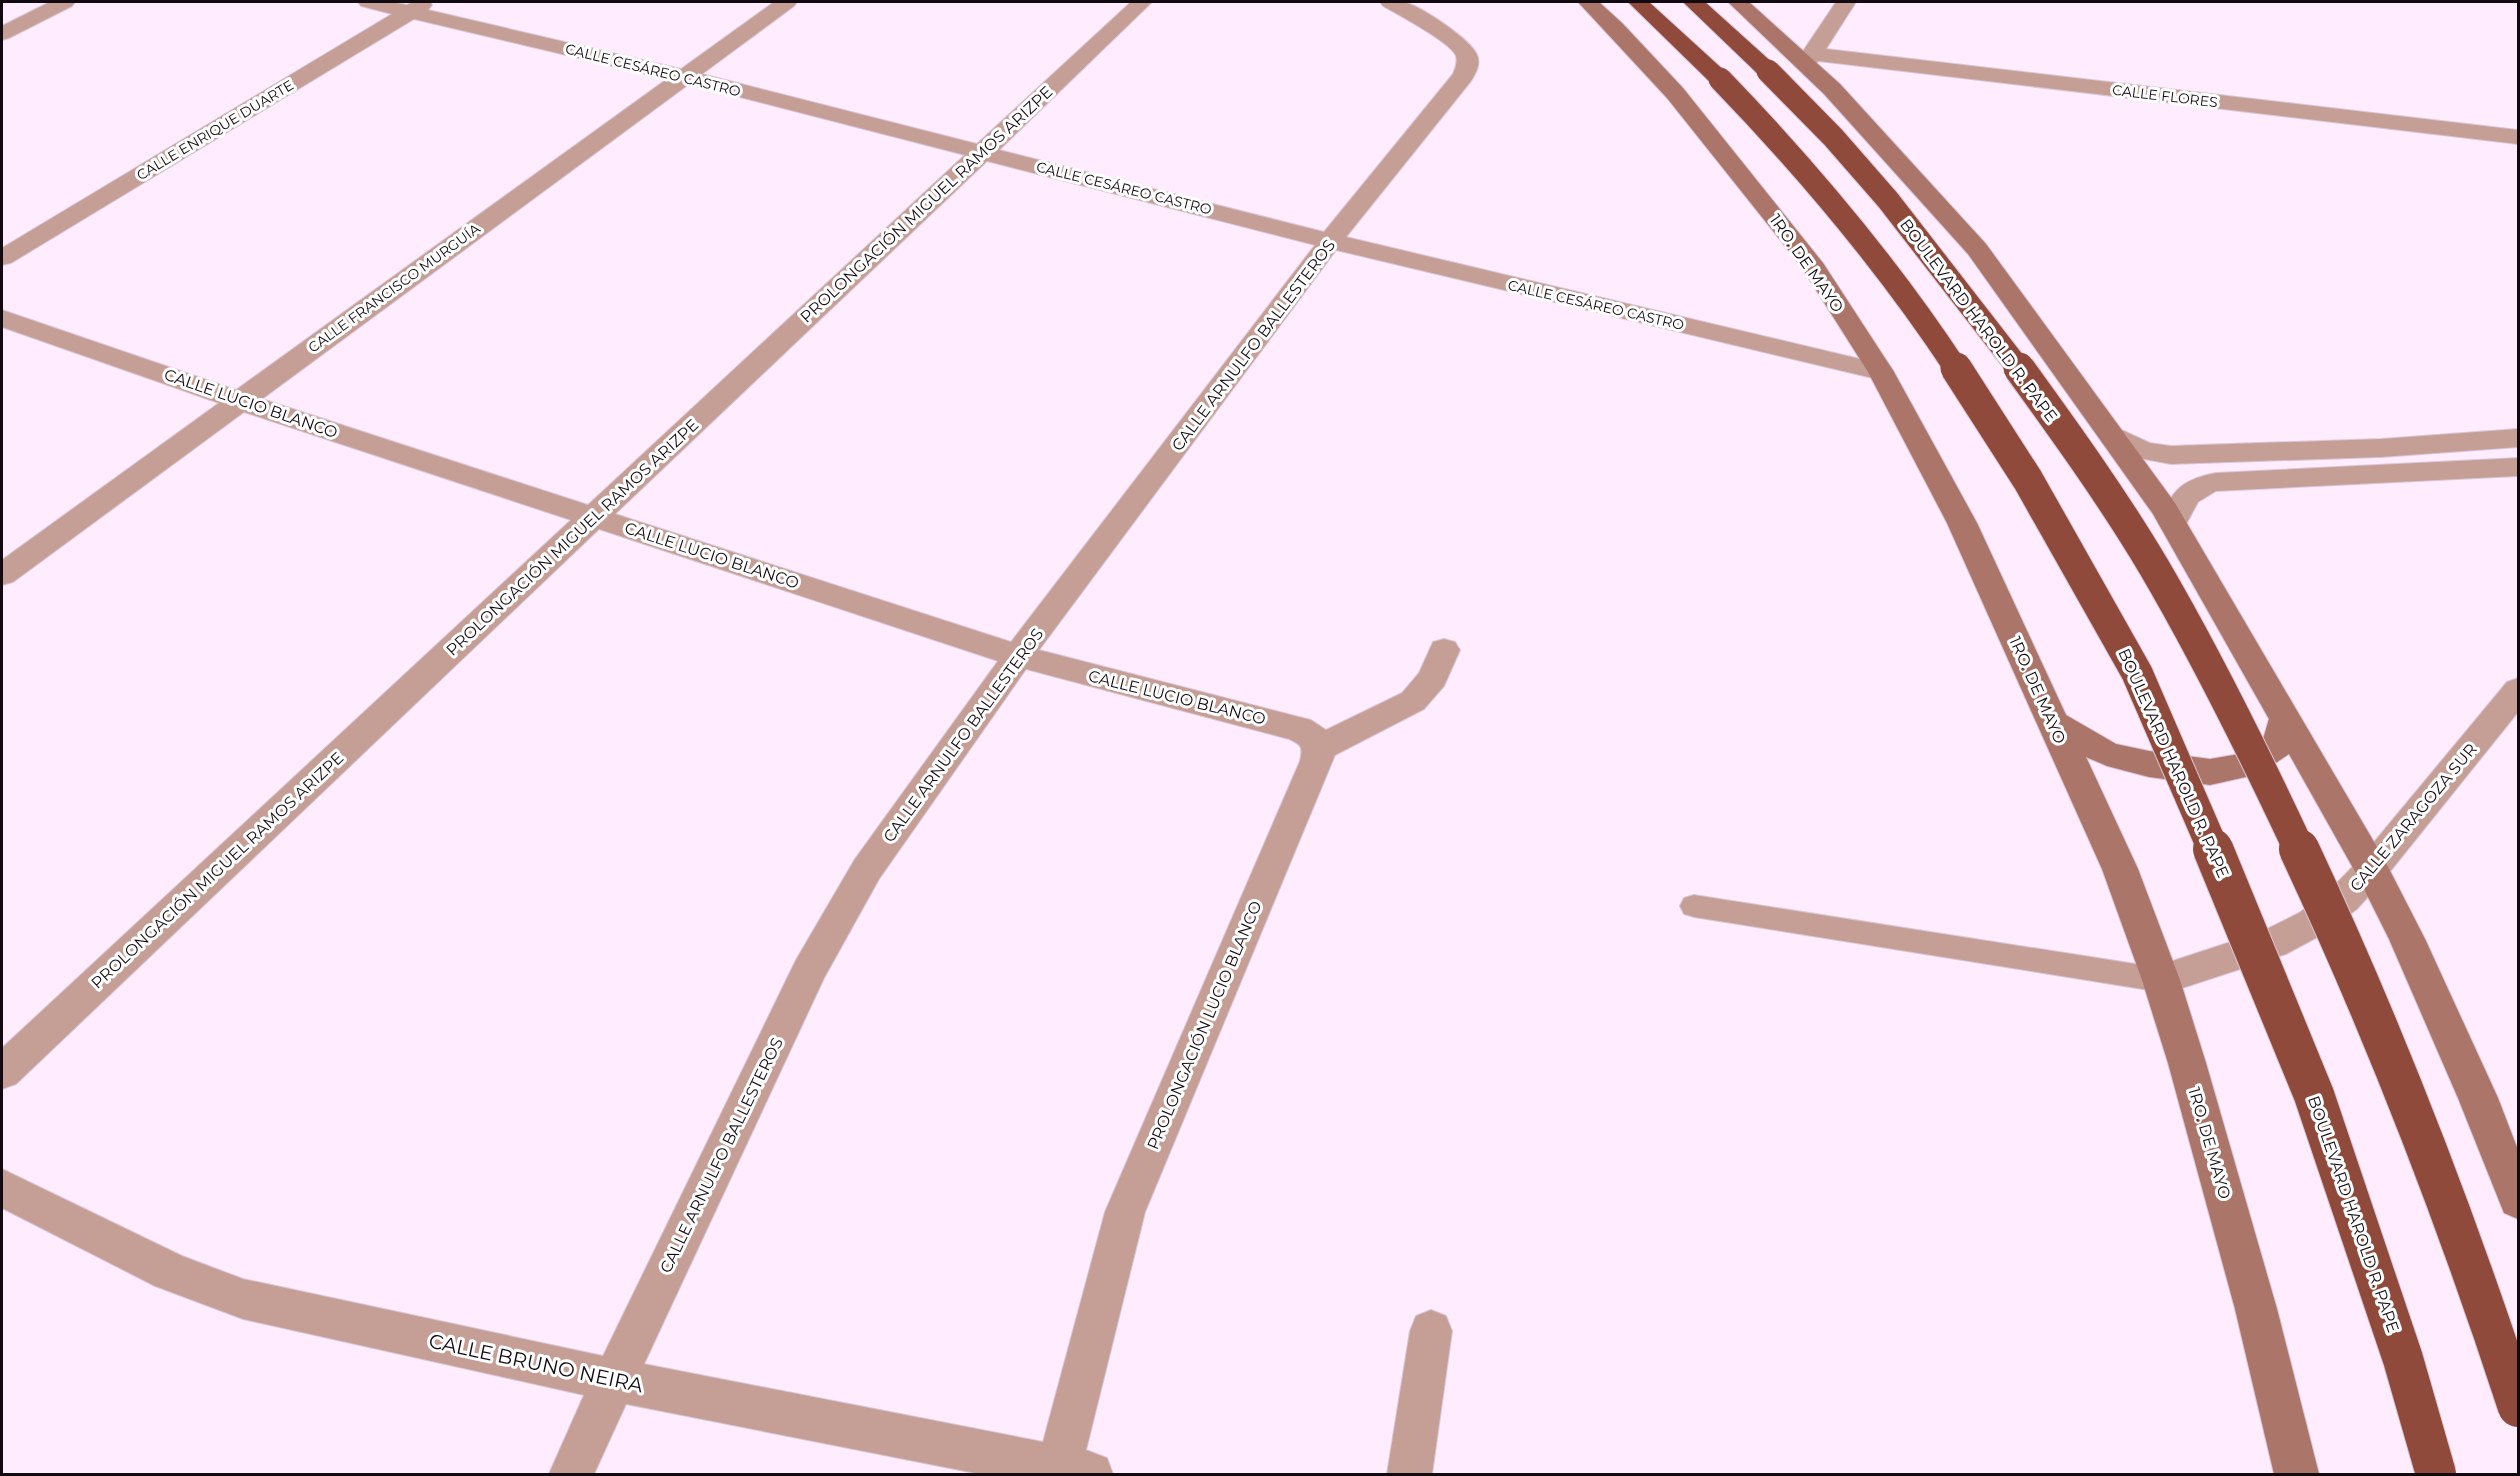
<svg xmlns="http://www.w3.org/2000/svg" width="2520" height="1476" font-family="Montserrat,sans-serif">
<rect width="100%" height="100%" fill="#ffecfe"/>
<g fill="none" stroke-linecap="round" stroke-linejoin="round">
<!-- service casing -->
<g stroke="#d9c8d8" stroke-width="2">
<path id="service" d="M 1694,895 L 2161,968 L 2171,972 L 2175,980 L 2171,988 L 2161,992 L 1694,917 L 1684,914 L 1680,906 L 1684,898 Z"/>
</g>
<!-- minor casing -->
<g stroke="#d9c8d8" stroke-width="2">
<g id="minor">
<path d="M 50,2 L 75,2 L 72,6 L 9,38 L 2,40 L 2,26 Z"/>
<path d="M 358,2 L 392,2 L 407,5 L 413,2 L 430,2 L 432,5 L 428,10 L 681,69 L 774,2 L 797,2 L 794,6 L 702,74 L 977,144 L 1131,2 L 1152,2 L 999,150 L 1324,232 L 1453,74 C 1455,69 1458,62 1456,56 C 1452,43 1397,14 1383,6 L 1380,2 C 1386,1 1396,0 1403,2 C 1418,4 1472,40 1477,55 C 1481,64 1476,73 1471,81 L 1346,237 L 1881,364 L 1890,366 L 1894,372 L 1890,378 L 1881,380 L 1336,250 L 1039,650 L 1299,717 L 1311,720 L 1326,730 L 1402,693 L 1419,673 L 1433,642 L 1444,639 L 1455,642 L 1460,650 L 1444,686 L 1424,709 L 1335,755 L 1145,1212 L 1086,1450 L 1107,1458 L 1113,1474 L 980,1474 L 626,1404 L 594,1474 L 549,1474 L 584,1395 L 243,1319 L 155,1286 L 2,1208 L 2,1169 L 182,1256 L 243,1279 L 603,1356 L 796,960 L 855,859 L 998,661 L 599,529 L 16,1084 L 2,1089 L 2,1048 L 571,520 L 244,412 L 13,582 L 2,585 L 2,560 L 219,403 L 2,327 L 2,310 L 236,390 L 667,79 L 414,19 L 11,263 L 2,265 L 2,248 L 392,14 L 361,6 ZM 689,84 L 965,155 L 588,505 L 262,399 ZM 987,161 L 1315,245 L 1011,642 L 615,514 ZM 1026,669 L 1289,739 C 1302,745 1303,747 1300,761 L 1105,1212 L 1043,1442 L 644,1364 L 824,978 L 879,879 Z"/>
<path d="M 1836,2 L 1856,2 L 1826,49 L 2518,130 L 2518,144 L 1818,61 L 1814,68 L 1806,69 L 1798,68 L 1795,63 Z"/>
<path d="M 2113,426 L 2150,443 L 2171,446 L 2381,439 L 2518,429 L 2518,447 L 2381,457 L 2171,464 L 2133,457 L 2103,441 L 2099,435 L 2103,429 Z"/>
<path d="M 2518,458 L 2518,476 L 2216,491 L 2198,502 L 2183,530 L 2173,533 L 2163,530 L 2158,523 C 2173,490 2180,480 2216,473 Z"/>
<path d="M 1431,1310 L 1446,1316 L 1452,1331 L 1432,1474 L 1387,1474 L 1410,1331 L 1416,1316 Z"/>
</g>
</g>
<!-- tertiary casing -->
<g stroke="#d9c8d8" stroke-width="2">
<path id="tertiary" d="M 2518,678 L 2518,712 L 2384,879 L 2357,909 L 2325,933 L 2286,954 L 2161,995 L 2148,991 L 2142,980 L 2148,969 L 2261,932 L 2299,913 L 2331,889 L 2360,859 L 2507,682 Z"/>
</g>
<!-- secondary casing -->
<g stroke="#d9c8d8" stroke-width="2">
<path id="secondary" d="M 1578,2 L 1599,2 L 1622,23 L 1683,88 L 1823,263 L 1894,372 L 1977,523 L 2066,715 L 2116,744 L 2149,751 L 2210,759 L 2239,754 L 2263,739 L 2269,719 L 2153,514 L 1968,254 L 1824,94 L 1728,2 L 1749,2 L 1840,84 L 1986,244 L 2175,503 L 2384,859 L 2425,939 L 2498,1098 L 2518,1150 L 2518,1219 L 2504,1213 L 2458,1098 L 2389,939 L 2357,875 L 2289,754 L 2259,774 L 2210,785 L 2149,777 L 2107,766 L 2086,757 L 2138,869 L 2180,980 L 2206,1063 L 2277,1309 L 2319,1474 L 2274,1474 L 2235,1309 L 2168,1063 L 2142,980 L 2102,869 L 1947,523 L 1868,372 L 1801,266 L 1667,98 Z"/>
</g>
<!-- trunk casing -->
<g stroke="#d9c8d8" stroke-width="2">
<g id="trunk">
<path d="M 1628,2 L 1649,2 L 1728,74 L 1731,79 L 1728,84 L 1720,86 L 1712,84 Z"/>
<path d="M 1683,2 L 1705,2 L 1776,66 L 1779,71 L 1776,76 L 1768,78 L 1760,76 Z"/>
</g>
</g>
<!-- service -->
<use href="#service" fill="#c59f95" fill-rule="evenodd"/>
<!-- minor -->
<use href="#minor" fill="#c59f95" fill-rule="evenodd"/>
<!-- tertiary -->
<use href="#tertiary" fill="#c59f95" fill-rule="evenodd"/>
<!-- secondary -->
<use href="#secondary" fill="#ac7569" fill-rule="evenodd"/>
<!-- trunk -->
<use href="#trunk" fill="#904a3b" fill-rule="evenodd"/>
<!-- trunk-bridge-far2 casing -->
<g stroke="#d9c8d8" stroke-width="25" stroke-linecap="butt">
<g id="trunk-bridge-far2">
<path d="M 1768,71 L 1833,137 L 1888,200 L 2020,370"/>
<path d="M 1720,79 C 1807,169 1888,265 1957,370"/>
</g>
</g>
<!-- trunk-bridge-far1 casing -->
<g stroke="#d9c8d8" stroke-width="33" stroke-linecap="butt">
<g id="trunk-bridge-far1">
<path d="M 1956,368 L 2028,480 L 2137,673 L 2214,851"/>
<path d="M 2019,368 C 2066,433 2113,498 2154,567 C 2208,659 2255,755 2300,851"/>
</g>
</g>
<!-- trunk-bridge casing -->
<g stroke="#d9c8d8" stroke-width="42" stroke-linecap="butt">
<g id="trunk-bridge">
<path d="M 2213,849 L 2314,1095 L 2403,1359 L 2436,1474"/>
<path d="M 2299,849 C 2384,1030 2456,1217 2518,1407"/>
</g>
</g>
<!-- trunk-bridge-far2 -->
<use href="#trunk-bridge-far2" stroke="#904a3b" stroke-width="23"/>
<!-- trunk-bridge-far1 -->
<use href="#trunk-bridge-far1" stroke="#904a3b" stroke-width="31"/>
<!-- trunk-bridge -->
<use href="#trunk-bridge" stroke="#904a3b" stroke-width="40"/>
</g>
<g text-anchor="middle" stroke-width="6" stroke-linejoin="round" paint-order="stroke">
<!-- far-street labels -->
<g font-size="14" fill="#120a11" stroke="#fff">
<text transform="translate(653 70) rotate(14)" y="5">CALLE CESÁREO CASTRO</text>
<text transform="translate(2165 96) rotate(7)" y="5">CALLE FLORES</text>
<text transform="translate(215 130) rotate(-31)" y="5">CALLE ENRIQUE DUARTE</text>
<text transform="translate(1124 188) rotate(14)" y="5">CALLE CESÁREO CASTRO</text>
<text transform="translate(394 288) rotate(-36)" y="5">CALLE FRANCISCO MURGUÍA</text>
<text transform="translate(1596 305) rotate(13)" y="5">CALLE CESÁREO CASTRO</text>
</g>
<!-- street labels -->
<g font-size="16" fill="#120a11" stroke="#fff">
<text transform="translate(926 204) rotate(-43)" y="6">PROLONGACIÓN MIGUEL RAMOS ARIZPE</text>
<text transform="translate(1807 263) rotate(55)" y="6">1RO. DE MAYO</text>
<text transform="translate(1979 320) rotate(53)" y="6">BOULEVARD HAROLD R. PAPE</text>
<text transform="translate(1253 345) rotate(-53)" y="6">CALLE ARNULFO BALLESTEROS</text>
<text transform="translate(251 403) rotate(19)" y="6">CALLE LUCIO BLANCO</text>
<text transform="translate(572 537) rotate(-43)" y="6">PROLONGACIÓN MIGUEL RAMOS ARIZPE</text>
<text transform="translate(712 555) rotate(18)" y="6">CALLE LUCIO BLANCO</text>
<text transform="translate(2038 690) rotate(66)" y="6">1RO. DE MAYO</text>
<text transform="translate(1177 697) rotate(14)" y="6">CALLE LUCIO BLANCO</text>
<text transform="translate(963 735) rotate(-54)" y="6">CALLE ARNULFO BALLESTEROS</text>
<text transform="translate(2174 763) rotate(66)" y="6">BOULEVARD HAROLD R. PAPE</text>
<text transform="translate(2413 817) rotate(-50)" y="6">CALLE ZARAGOZA SUR</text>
<text transform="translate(217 870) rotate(-43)" y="6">PROLONGACIÓN MIGUEL RAMOS ARIZPE</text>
<text transform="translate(1204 1025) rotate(-67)" y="6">PROLONGACIÓN LUCIO BLANCO</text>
<text transform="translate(2210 1143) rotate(74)" y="6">1RO. DE MAYO</text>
<text transform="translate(721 1155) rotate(-64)" y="6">CALLE ARNULFO BALLESTEROS</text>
<text transform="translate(2354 1214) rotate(71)" y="6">BOULEVARD HAROLD R. PAPE</text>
</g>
<!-- near-street labels -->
<g font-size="20" fill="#120a11" stroke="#fff">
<text transform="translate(536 1363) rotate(12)" y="7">CALLE BRUNO NEIRA</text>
</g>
</g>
<!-- border -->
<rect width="2520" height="1476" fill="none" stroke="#120a11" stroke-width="6"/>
</svg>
